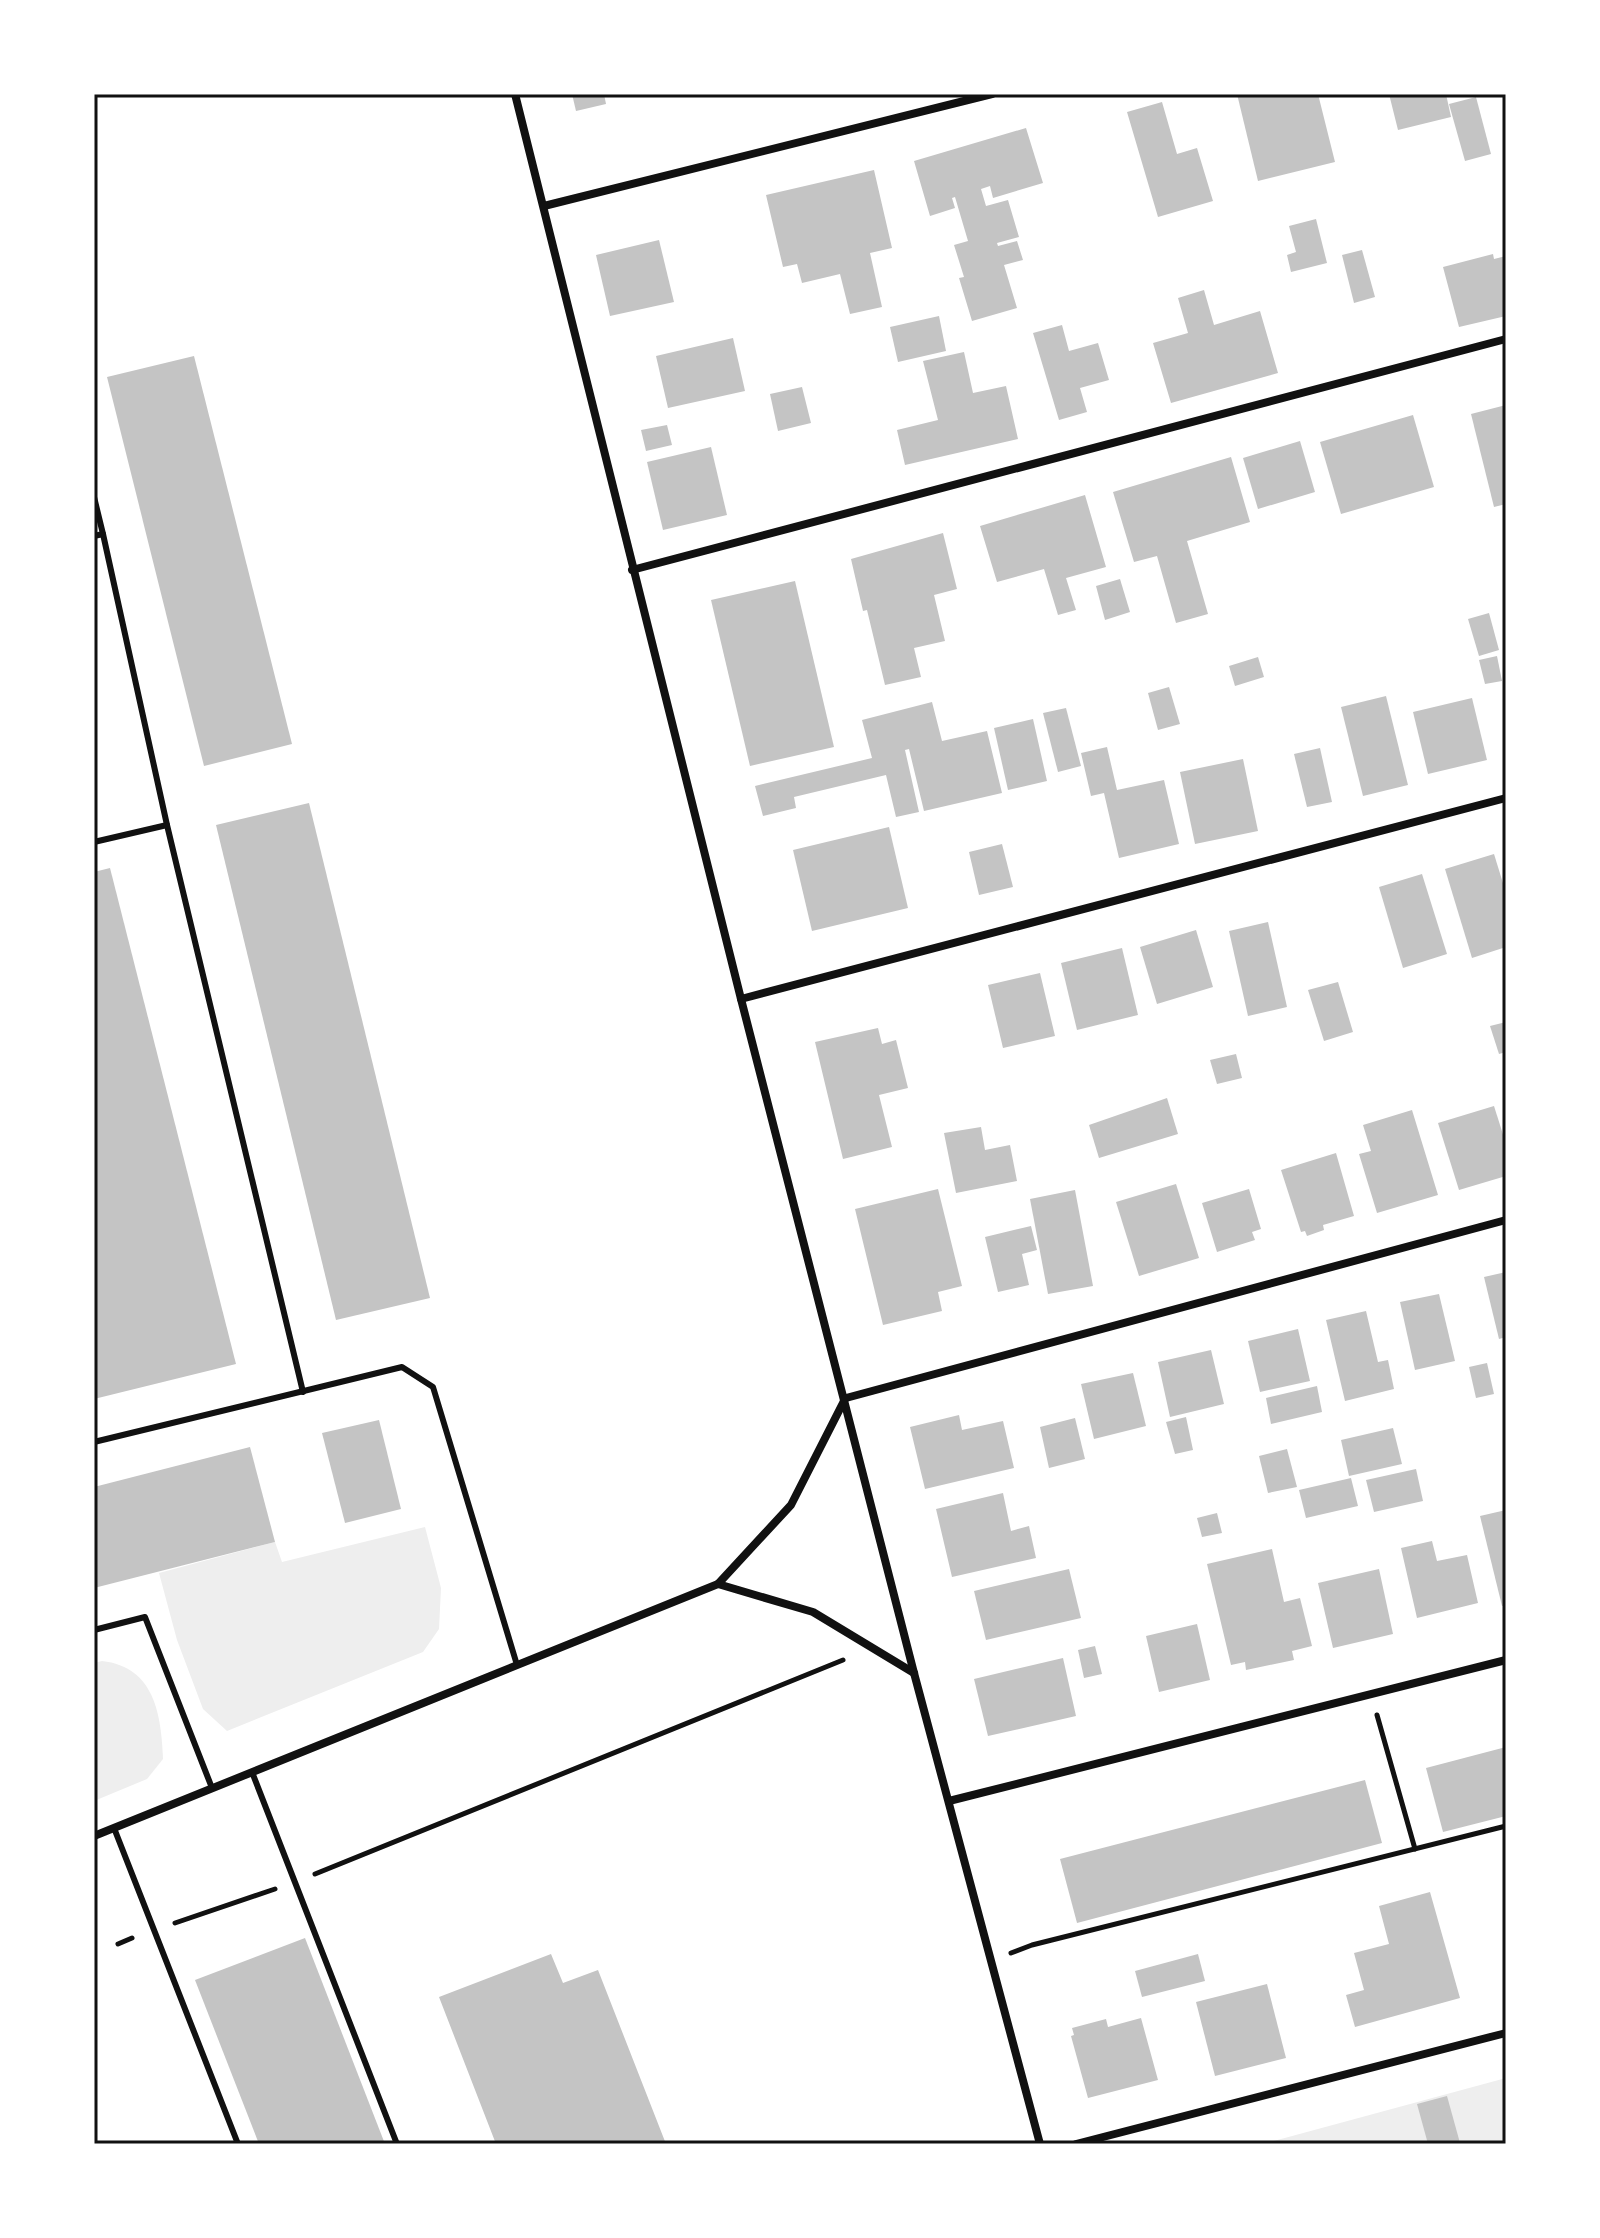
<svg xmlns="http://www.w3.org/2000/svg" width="1600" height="2238" font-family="Rubik,sans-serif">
<rect width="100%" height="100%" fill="#fff"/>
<!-- green -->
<g fill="#eee">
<path d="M 425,1527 L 441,1588 L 439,1629 L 423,1652 L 227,1731 L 203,1709 L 177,1640 L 159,1573 L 275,1542 L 282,1562 Z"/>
<path d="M 102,1661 C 155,1667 161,1715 163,1759 L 147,1779 L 94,1801 L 94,1663 Z"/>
<path d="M 1506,2078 L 1506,2144 L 1263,2144 Z"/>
</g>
<!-- building -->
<g fill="#c4c4c4">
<path d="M 572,94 L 604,94 L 606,104 L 576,111 Z"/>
<path d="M 1237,94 L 1318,94 L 1335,162 L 1258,181 Z"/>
<path d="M 1389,94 L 1446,94 L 1451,117 L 1398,130 Z"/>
<path d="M 1476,97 L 1491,154 L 1465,161 L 1449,104 Z"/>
<path d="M 1162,102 L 1177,154 L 1197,148 L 1213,201 L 1158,217 L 1127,112 Z"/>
<path d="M 1026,128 L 1043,183 L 993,198 L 990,186 L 981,189 L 986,206 L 1008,200 L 1019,237 L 997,243 L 998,246 L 1017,241 L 1023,260 L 1004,265 L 1017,308 L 972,321 L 959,278 L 964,277 L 954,245 L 968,241 L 955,197 L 952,198 L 955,208 L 930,216 L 914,161 Z"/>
<path d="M 874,170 L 892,248 L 870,253 L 882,307 L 850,314 L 840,274 L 802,283 L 797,264 L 783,267 L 766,195 Z"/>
<path d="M 1316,219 L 1327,263 L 1291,272 L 1287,255 L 1296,252 L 1289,226 Z"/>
<path d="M 659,240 L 674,302 L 610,316 L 596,255 Z"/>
<path d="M 1362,250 L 1375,297 L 1354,303 L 1342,255 Z"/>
<path d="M 1493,254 L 1494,259 L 1506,256 L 1506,316 L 1459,327 L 1443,267 Z"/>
<path d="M 1204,290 L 1214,325 L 1260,311 L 1278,373 L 1171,403 L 1153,343 L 1188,333 L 1178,298 Z"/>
<path d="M 939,316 L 946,351 L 898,362 L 890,327 Z"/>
<path d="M 1062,325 L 1069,351 L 1098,343 L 1109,380 L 1080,388 L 1087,412 L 1059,420 L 1033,333 Z"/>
<path d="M 733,338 L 745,391 L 668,408 L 656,356 Z"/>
<path d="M 964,352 L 973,393 L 1006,386 L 1018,439 L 905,465 L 897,430 L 938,420 L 923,361 Z"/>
<path d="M 194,356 L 292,744 L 204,766 L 107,377 Z"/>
<path d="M 802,387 L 811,423 L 778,431 L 770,394 Z"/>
<path d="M 1506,405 L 1506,504 L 1494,507 L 1471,414 Z"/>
<path d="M 1413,415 L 1434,487 L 1341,514 L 1320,442 Z"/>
<path d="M 667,425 L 672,445 L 646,451 L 641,430 Z"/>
<path d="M 1300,441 L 1315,492 L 1258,509 L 1243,458 Z"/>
<path d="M 711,447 L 727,515 L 663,530 L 647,462 Z"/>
<path d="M 1231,457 L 1250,522 L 1187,541 L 1208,614 L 1176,623 L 1157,556 L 1134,562 L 1113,492 Z"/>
<path d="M 1085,495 L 1106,567 L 1066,578 L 1076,610 L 1058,615 L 1044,569 L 997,582 L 980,526 Z"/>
<path d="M 943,533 L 957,589 L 934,595 L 945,641 L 914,648 L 921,677 L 885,685 L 867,610 L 863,611 L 851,559 Z"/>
<path d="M 1120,579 L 1130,612 L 1105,620 L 1096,586 Z"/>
<path d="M 795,581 L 834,747 L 750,766 L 711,600 Z"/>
<path d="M 1489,613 L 1499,650 L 1479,656 L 1468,619 Z"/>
<path d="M 1497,656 L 1502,681 L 1485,684 L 1479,660 Z"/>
<path d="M 1258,657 L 1264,677 L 1235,686 L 1229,666 Z"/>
<path d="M 1169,687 L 1180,724 L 1158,730 L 1148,693 Z"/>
<path d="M 1386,696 L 1408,785 L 1363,796 L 1341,707 Z"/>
<path d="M 1472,698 L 1487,760 L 1428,774 L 1413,712 Z"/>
<path d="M 932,702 L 942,741 L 987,731 L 1002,793 L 924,811 L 909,749 L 905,750 L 919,812 L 896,817 L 886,775 L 794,797 L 796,808 L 763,816 L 755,786 L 872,758 L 862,720 Z"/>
<path d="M 1066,708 L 1081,766 L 1058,772 L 1043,713 Z"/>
<path d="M 1033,719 L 1047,781 L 1008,790 L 994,728 Z"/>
<path d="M 1107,747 L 1117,790 L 1164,780 L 1179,844 L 1119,858 L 1104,793 L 1091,796 L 1081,753 Z"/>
<path d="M 1320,748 L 1332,802 L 1307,807 L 1294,754 Z"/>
<path d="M 1243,759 L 1258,831 L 1195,844 L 1180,772 Z"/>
<path d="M 309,803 L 430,1298 L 336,1320 L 216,825 Z"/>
<path d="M 889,827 L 908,908 L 812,931 L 793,850 Z"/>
<path d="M 1002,844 L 1013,887 L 979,895 L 969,852 Z"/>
<path d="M 1494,854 L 1506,893 L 1506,947 L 1472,958 L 1445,869 Z"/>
<path d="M 110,868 L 236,1364 L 94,1399 L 94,872 Z"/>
<path d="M 1422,874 L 1447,954 L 1403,968 L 1379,887 Z"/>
<path d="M 1268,922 L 1287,1007 L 1248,1016 L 1229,931 Z"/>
<path d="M 1196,930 L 1213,987 L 1157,1004 L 1140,947 Z"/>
<path d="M 1122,948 L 1138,1015 L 1077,1030 L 1061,963 Z"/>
<path d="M 1040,973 L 1055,1036 L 1003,1048 L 988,985 Z"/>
<path d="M 1338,982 L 1353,1032 L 1324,1041 L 1308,990 Z"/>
<path d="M 1506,1022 L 1506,1052 L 1499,1054 L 1490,1026 Z"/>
<path d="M 878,1028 L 882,1044 L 896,1040 L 908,1088 L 879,1095 L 892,1147 L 843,1159 L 815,1042 Z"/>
<path d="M 1236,1054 L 1242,1078 L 1217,1084 L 1210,1060 Z"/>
<path d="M 1167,1098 L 1178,1134 L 1099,1158 L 1089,1125 Z"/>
<path d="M 1494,1106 L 1506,1144 L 1506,1176 L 1459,1190 L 1438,1123 Z"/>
<path d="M 1412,1110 L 1438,1195 L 1377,1213 L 1359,1154 L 1371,1151 L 1363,1125 Z"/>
<path d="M 981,1127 L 985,1150 L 1010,1145 L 1017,1181 L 956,1193 L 944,1133 Z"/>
<path d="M 1336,1153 L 1354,1216 L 1323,1225 L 1324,1230 L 1307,1236 L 1305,1231 L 1301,1232 L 1281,1170 Z"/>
<path d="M 1176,1184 L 1199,1258 L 1139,1276 L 1116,1202 Z"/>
<path d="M 938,1189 L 962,1286 L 938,1292 L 942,1311 L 883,1325 L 855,1209 Z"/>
<path d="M 1249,1189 L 1261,1229 L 1252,1232 L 1255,1240 L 1217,1252 L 1202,1203 Z"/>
<path d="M 1075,1190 L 1093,1286 L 1048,1294 L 1030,1199 Z"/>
<path d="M 1031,1226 L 1037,1250 L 1022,1254 L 1029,1285 L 998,1292 L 985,1237 Z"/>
<path d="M 1506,1272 L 1506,1337 L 1499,1339 L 1484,1277 Z"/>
<path d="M 1439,1294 L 1455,1361 L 1415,1370 L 1400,1302 Z"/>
<path d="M 1366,1311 L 1378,1362 L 1388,1360 L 1394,1389 L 1345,1401 L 1326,1320 Z"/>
<path d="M 1298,1329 L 1310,1381 L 1260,1392 L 1248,1341 Z"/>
<path d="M 1211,1350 L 1224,1404 L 1170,1417 L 1158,1362 Z"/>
<path d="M 1487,1363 L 1494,1394 L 1476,1398 L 1469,1367 Z"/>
<path d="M 1133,1373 L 1146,1426 L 1094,1439 L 1081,1384 Z"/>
<path d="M 1317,1386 L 1322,1412 L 1271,1424 L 1266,1398 Z"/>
<path d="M 959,1415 L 962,1430 L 1003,1421 L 1014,1468 L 925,1489 L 910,1427 Z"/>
<path d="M 1186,1417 L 1193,1450 L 1175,1454 L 1166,1422 Z"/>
<path d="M 1075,1418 L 1085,1459 L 1049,1468 L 1040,1427 Z"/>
<path d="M 379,1420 L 401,1509 L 345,1523 L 322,1433 Z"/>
<path d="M 1393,1428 L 1402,1464 L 1349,1476 L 1341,1440 Z"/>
<path d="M 250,1447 L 275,1542 L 94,1588 L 94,1487 Z"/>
<path d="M 1287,1449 L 1297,1487 L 1268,1493 L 1259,1456 Z"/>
<path d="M 1416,1469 L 1423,1501 L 1374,1512 L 1366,1480 Z"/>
<path d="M 1351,1478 L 1358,1506 L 1306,1518 L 1299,1490 Z"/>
<path d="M 1003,1493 L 1011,1531 L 1029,1526 L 1036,1558 L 952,1577 L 936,1509 Z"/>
<path d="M 1506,1510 L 1506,1605 L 1502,1606 L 1480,1516 Z"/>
<path d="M 1217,1513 L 1222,1533 L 1202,1537 L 1197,1518 Z"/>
<path d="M 1432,1541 L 1437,1561 L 1467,1555 L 1478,1603 L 1417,1618 L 1401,1548 Z"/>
<path d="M 1272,1549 L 1284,1602 L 1300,1598 L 1312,1646 L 1292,1651 L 1294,1660 L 1246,1670 L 1245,1662 L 1231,1665 L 1207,1564 Z"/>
<path d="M 1069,1569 L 1081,1618 L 986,1640 L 974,1591 Z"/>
<path d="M 1379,1569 L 1393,1634 L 1333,1648 L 1318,1583 Z"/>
<path d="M 1197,1624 L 1210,1680 L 1159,1692 L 1146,1636 Z"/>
<path d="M 1095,1646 L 1102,1674 L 1084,1678 L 1078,1650 Z"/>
<path d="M 1063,1658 L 1076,1716 L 988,1736 L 974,1679 Z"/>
<path d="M 1506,1747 L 1506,1816 L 1443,1832 L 1426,1768 Z"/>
<path d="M 1365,1780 L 1382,1843 L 1077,1923 L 1060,1859 Z"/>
<path d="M 1430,1892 L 1460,1998 L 1355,2027 L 1346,1995 L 1364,1990 L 1354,1953 L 1389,1944 L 1379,1906 Z"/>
<path d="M 305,1938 L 385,2144 L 259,2144 L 195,1980 Z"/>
<path d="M 551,1954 L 563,1983 L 598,1970 L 666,2144 L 496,2144 L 439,1997 Z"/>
<path d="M 1198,1954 L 1205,1981 L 1142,1997 L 1135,1971 Z"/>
<path d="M 1267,1984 L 1286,2058 L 1215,2076 L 1196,2002 Z"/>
<path d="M 1141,2018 L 1158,2080 L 1088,2098 L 1071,2036 L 1074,2035 L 1072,2028 L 1106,2019 L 1108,2027 Z"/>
<path d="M 1447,2096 L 1460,2143 L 1428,2144 L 1417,2104 Z"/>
</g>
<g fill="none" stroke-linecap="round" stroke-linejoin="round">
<!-- path -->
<g stroke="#111" stroke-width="5">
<path d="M 1377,1715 L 1415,1849"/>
<path d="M 315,1874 L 843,1660"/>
<path d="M 175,1923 L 275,1889"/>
<path d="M 118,1944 L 132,1938"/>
<path d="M 1011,1953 L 1032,1945 L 1506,1826"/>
</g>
<!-- service -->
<g stroke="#111" stroke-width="6">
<path d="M 94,497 L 103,534"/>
<path d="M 94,536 L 103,534 L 167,825 L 303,1392"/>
<path d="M 94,842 L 167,825"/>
<path d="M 94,1442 L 402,1367 L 433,1387 L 517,1665"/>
<path d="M 94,1630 L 145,1617 L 212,1788"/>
<path d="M 252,1772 L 397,2144"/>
<path d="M 114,1828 L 238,2144"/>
</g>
<!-- minor -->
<g stroke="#111" stroke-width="8">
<path d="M 515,94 L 741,999 L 914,1673 L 1040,2144"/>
<path d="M 544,206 L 992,94"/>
<path d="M 632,570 L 1506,339"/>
<path d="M 741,999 L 1506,798"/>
<path d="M 846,1398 L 1506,1220"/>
<path d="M 718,1584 L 813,1612 L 914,1673"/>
<path d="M 949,1801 L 1506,1660"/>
<path d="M 94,1836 L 718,1584 L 791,1505 L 845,1399"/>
<path d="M 1076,2144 L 1506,2033"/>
</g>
</g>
<!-- border -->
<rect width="1600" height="2238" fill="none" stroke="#ffffff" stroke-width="192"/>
<rect x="96" y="96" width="1408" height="2046" fill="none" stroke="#111" stroke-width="3"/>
</svg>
